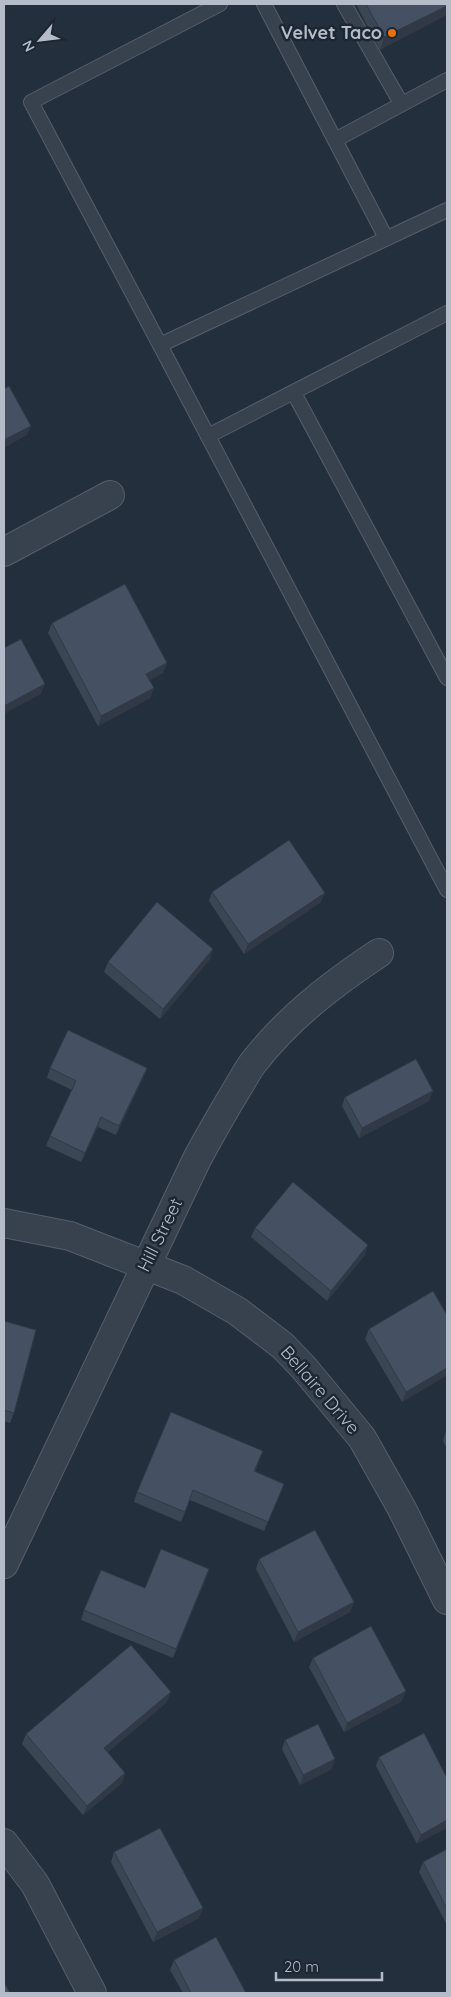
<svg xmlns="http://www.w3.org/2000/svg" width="451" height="1997" font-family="Quicksand,sans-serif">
<rect width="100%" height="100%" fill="#242f3e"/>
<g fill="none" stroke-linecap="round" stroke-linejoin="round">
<!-- service casing -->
<g stroke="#565f6c" stroke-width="16">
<g id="service">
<path d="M 220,4 L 31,102 L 160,345 L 447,210"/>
<path d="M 264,4 L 386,238"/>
<path d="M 344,4 L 401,103"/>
<path d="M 335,140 L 447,80"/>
<path d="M 160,345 L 447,890"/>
<path d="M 294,393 L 447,678"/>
<path d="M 208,436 L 447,313"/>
</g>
</g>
<!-- minor casing -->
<g stroke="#565f6c" stroke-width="30">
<g id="minor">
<path d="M 4,552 L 110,495"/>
<path d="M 4,1223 L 70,1236 L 183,1280 L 237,1311 L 283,1346 L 304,1368 L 362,1438 L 402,1509 L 447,1600"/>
<path d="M 4,1564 L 197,1159 C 210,1135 223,1112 237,1089 C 242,1081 247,1071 253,1063 C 289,1017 331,985 379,953"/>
<path d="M 4,1843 L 35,1884 L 92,1993"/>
</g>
</g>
<!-- service -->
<use href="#service" stroke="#38414e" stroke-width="14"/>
<!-- minor -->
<use href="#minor" stroke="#38414e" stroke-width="28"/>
</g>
<!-- wall -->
<g fill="#3b4654">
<path d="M 356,4 L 447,4 L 380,50 Z"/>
<path d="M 52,623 L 167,663 L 163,673 L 149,680 L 154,688 L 150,698 L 98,726 L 48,633 Z"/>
<path d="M 212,892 L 321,902 L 244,954 L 209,901 Z"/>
<path d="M 210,959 L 160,1019 L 104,972 L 108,962 Z"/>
<path d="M 50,1068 L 147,1068 L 143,1078 L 116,1135 L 98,1127 L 81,1162 L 46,1146 L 50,1136 L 72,1090 L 47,1078 Z"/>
<path d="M 345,1097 L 429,1101 L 359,1138 L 342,1106 Z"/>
<path d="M 255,1228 L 365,1255 L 327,1301 L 251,1237 Z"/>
<path d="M 447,1315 L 447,1375 L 402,1402 L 365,1339 L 369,1329 Z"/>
<path d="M 4,1321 L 14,1413 L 10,1423 L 4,1421 Z"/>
<path d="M 446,1431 L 447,1431 L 447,1449 L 443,1441 Z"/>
<path d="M 259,1461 L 255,1472 L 284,1484 L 264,1531 L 190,1500 L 181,1522 L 134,1502 L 137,1492 Z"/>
<path d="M 259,1559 L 354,1602 L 350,1612 L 294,1642 L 256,1569 Z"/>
<path d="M 209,1569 L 173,1658 L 81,1620 L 84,1610 L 145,1588 Z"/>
<path d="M 313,1658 L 402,1701 L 344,1732 L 309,1667 Z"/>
<path d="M 167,1702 L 108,1752 L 125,1773 L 122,1783 L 83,1815 L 22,1744 L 26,1734 Z"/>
<path d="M 285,1740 L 332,1769 L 300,1785 L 282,1749 Z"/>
<path d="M 379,1757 L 447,1778 L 417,1844 L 376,1766 Z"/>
<path d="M 447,1849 L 447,1925 L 419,1872 L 423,1862 Z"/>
<path d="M 114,1852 L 199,1918 L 153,1942 L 111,1862 Z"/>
<path d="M 174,1960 L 246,1993 L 183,1993 L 170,1970 Z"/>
</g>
<!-- shaded-wall -->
<g fill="#303945">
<path d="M 447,6 L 447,15 L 380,50 L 384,37 Z"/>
<path d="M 31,426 L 27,435 L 4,448 L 4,440 Z"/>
<path d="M 167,663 L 163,673 L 143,684 L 146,674 Z"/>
<path d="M 45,684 L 41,694 L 4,714 L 4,706 Z"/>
<path d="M 154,688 L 150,698 L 98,726 L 101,716 Z"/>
<path d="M 325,893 L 321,902 L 244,954 L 248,944 Z"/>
<path d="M 213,949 L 210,959 L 160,1019 L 163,1009 Z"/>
<path d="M 147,1068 L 143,1078 L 116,1135 L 119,1126 Z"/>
<path d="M 433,1091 L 429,1101 L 359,1138 L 362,1128 Z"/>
<path d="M 101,1117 L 98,1127 L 81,1162 Z"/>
<path d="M 368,1245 L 365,1255 L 327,1301 L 331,1291 Z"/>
<path d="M 447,1368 L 447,1375 L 402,1402 L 406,1392 Z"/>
<path d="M 284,1484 L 281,1493 L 264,1531 L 268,1522 Z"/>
<path d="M 209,1569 L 206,1579 L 173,1658 L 176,1649 Z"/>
<path d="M 354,1602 L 350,1612 L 294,1642 L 298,1632 Z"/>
<path d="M 406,1691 L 402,1701 L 344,1732 L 347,1723 Z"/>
<path d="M 171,1692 L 167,1702 L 101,1758 L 104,1748 Z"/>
<path d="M 335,1759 L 332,1769 L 300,1785 L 303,1775 Z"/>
<path d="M 125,1773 L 122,1783 L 83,1815 L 87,1806 Z"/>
<path d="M 447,1820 L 447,1828 L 417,1844 L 421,1835 Z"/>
<path d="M 203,1908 L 199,1918 L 153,1942 L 157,1932 Z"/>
</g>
<!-- building -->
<g fill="#455162" stroke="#303945">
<path d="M 366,4 L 447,4 L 447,6 L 384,37 Z"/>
<path d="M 9,386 L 31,426 L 4,440 L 4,389 Z"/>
<path d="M 125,584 L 167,663 L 146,674 L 154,688 L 101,716 L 52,623 Z"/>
<path d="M 21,639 L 45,684 L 4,706 L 4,648 Z"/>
<path d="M 289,840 L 325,893 L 248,944 L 212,892 Z"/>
<path d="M 157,902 L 213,949 L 163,1009 L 108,962 Z"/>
<path d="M 68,1030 L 147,1068 L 119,1126 L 101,1117 L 85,1153 L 50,1136 L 76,1081 L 50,1068 Z"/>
<path d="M 416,1059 L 433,1091 L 362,1128 L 345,1097 Z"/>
<path d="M 293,1182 L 368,1245 L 331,1291 L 255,1228 Z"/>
<path d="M 433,1291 L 447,1315 L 447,1368 L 406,1392 L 369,1329 Z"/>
<path d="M 4,1321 L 36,1330 L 14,1413 L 4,1410 Z"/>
<path d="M 171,1412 L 263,1451 L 254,1471 L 284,1484 L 268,1522 L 193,1490 L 185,1512 L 137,1492 Z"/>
<path d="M 315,1530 L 354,1602 L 298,1632 L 259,1559 Z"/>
<path d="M 161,1549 L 209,1569 L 176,1649 L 84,1610 L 101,1570 L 145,1588 Z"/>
<path d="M 371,1626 L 406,1691 L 347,1723 L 313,1658 Z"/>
<path d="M 131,1645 L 171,1692 L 104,1748 L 125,1773 L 87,1806 L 26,1734 Z"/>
<path d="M 318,1724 L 335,1759 L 303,1775 L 285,1740 Z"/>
<path d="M 424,1733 L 447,1778 L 447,1820 L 421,1835 L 379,1757 Z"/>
<path d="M 160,1828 L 203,1908 L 157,1932 L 114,1852 Z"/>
<path d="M 447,1849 L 447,1909 L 423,1862 Z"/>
<path d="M 216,1937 L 246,1993 L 191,1993 L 174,1960 Z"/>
<path d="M 4,1982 L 10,1993 L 4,1993 Z"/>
</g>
<!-- markers -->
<circle fill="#e8710a" stroke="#1d2633" stroke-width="2" cx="392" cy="33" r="5"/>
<g text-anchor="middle" stroke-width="5" stroke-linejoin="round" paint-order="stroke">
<!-- poi labels -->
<g font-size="18" font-weight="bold" fill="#b4bcc9" stroke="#1d2633" text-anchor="end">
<text x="382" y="39">Velvet Taco</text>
</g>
<!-- street labels -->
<g font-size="18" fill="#b4bcc9" stroke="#1d2633">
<text transform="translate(160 1235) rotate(-64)" y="6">Hill Street</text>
<text transform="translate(320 1390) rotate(49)" y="6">Bellaire Drive</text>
</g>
</g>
<!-- border -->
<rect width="451" height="1997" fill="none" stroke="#b4bcc9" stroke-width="10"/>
<!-- north arrow -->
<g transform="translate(40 40) rotate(242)" stroke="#1d2633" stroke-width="4" paint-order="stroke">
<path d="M0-4L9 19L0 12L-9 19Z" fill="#b4bcc9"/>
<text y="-8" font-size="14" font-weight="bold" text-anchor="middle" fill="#b4bcc9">N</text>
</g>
<!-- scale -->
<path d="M276 1972v8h106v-8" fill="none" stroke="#b4bcc9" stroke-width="2.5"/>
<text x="284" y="1972" font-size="15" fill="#b4bcc9" stroke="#1d2633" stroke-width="4" paint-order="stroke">20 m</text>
</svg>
